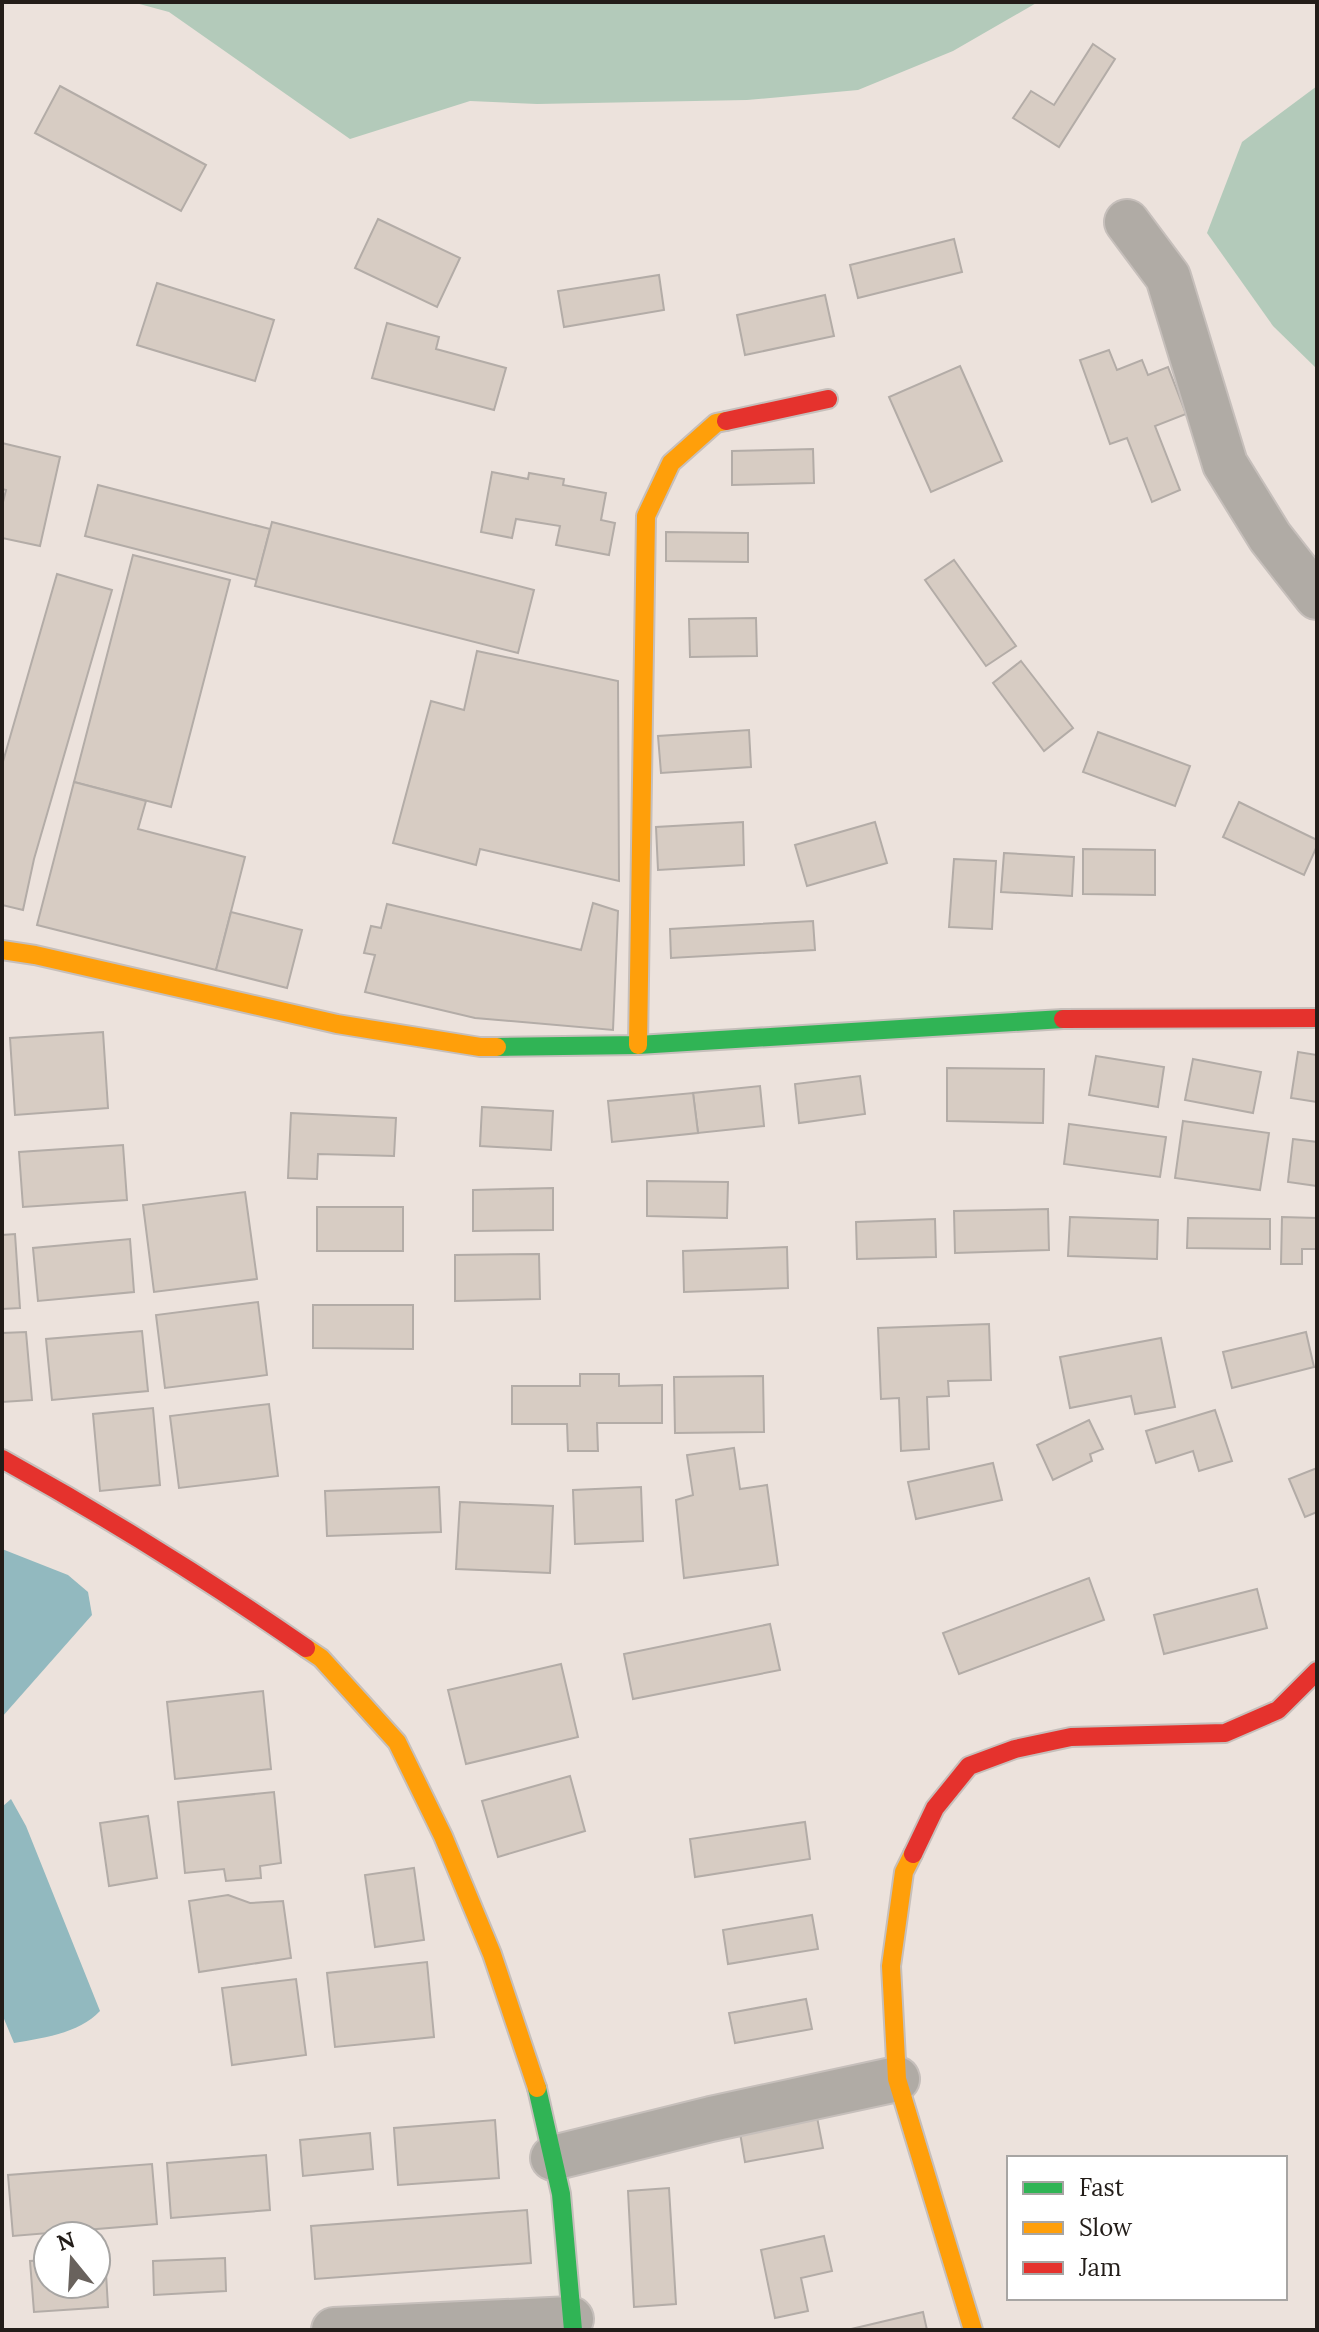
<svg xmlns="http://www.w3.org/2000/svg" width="1319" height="2332" font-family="Lora,serif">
<rect width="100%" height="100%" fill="#ece2dc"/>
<!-- forest -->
<g fill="#b3caba">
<path d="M 132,2 L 1038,2 L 953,51 L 858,90 L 747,100 L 537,104 L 470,101 L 350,139 L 169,12 Z"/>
<path d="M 1317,86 L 1317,369 L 1273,326 L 1207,233 L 1242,142 Z"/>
</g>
<!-- water -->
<g fill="#92b9bf">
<path d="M 2,1549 L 68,1575 L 88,1592 L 92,1615 L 2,1717 Z"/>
<path d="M 11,1799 L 26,1826 L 100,2011 C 80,2033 43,2038 14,2043 L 2,2014 L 2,1807 Z"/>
</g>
<!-- building -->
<g fill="#d7ccc3" stroke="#b3aca7" stroke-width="2">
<path d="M 1093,44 L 1115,59 L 1059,147 L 1013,118 L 1031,91 L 1054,105 Z"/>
<path d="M 60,86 L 206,165 L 181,211 L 35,133 Z"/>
<path d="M 378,219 L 460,258 L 437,307 L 355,268 Z"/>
<path d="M 954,239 L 962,272 L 858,298 L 850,265 Z"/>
<path d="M 659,275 L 664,310 L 564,327 L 558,291 Z"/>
<path d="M 157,283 L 274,320 L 255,381 L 137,345 Z"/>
<path d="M 825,295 L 834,336 L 745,355 L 737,315 Z"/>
<path d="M 387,323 L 439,337 L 436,349 L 506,368 L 494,410 L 372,378 Z"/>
<path d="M 1109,350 L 1117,370 L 1142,360 L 1148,375 L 1168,367 L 1186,414 L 1155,426 L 1180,490 L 1152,502 L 1127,438 L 1110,444 L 1080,360 Z"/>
<path d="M 960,366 L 1002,461 L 931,492 L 889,397 Z"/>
<path d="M 2,443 L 60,457 L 40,546 L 2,538 L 2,506 L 6,490 L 2,489 Z"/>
<path d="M 813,449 L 814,483 L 732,485 L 732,451 Z"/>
<path d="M 492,472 L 528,479 L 529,473 L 564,479 L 563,485 L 606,493 L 601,520 L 615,523 L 609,555 L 556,545 L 560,526 L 516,519 L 512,538 L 481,532 Z"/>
<path d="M 98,485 L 270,529 L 257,580 L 85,536 Z"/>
<path d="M 272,522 L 534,590 L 518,653 L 255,586 Z"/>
<path d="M 666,532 L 748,533 L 748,562 L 666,561 Z"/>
<path d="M 133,555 L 230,580 L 171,807 L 74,782 Z"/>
<path d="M 954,560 L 1016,646 L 986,666 L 925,580 Z"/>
<path d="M 57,574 L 112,590 L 34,859 L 23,910 L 2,905 L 2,765 Z"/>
<path d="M 756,618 L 757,656 L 690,657 L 689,619 Z"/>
<path d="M 477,651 L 618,681 L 619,881 L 480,849 L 476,865 L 393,843 L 431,701 L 464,710 Z"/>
<path d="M 1021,661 L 1073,728 L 1044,751 L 993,683 Z"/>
<path d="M 749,730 L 751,767 L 661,773 L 658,736 Z"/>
<path d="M 1098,732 L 1190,766 L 1175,806 L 1083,772 Z"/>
<path d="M 74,782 L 146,801 L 138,829 L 245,857 L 216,970 L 37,925 Z"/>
<path d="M 1239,802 L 1317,840 L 1317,846 L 1304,875 L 1223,837 Z"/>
<path d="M 743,822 L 744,865 L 658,870 L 656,827 Z"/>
<path d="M 875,822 L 887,863 L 807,886 L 795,845 Z"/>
<path d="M 1083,849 L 1155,850 L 1155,895 L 1083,894 Z"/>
<path d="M 1004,853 L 1074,857 L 1072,896 L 1001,892 Z"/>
<path d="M 954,859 L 996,861 L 992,929 L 949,927 Z"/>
<path d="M 593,903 L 618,911 L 613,1030 L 475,1018 L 365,992 L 375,955 L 364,953 L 371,926 L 381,928 L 387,904 L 581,950 Z"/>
<path d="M 231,912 L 302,930 L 287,988 L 216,970 Z"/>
<path d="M 813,921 L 815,950 L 671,958 L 670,929 Z"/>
<path d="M 103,1032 L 108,1108 L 15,1115 L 10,1038 Z"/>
<path d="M 1298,1052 L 1317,1055 L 1317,1102 L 1291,1098 Z"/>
<path d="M 1096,1056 L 1164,1067 L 1158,1107 L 1089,1095 Z"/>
<path d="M 1193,1059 L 1261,1072 L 1253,1113 L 1185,1100 Z"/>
<path d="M 947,1068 L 1044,1069 L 1043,1123 L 947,1121 Z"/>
<path d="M 860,1076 L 865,1114 L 799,1123 L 795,1084 Z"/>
<path d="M 760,1086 L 764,1126 L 698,1133 L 693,1093 Z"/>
<path d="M 693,1093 L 698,1133 L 612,1142 L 608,1101 Z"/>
<path d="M 482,1107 L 553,1111 L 551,1150 L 480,1146 Z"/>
<path d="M 291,1113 L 396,1118 L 394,1156 L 318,1154 L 317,1179 L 288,1178 Z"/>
<path d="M 1183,1121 L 1269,1133 L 1260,1190 L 1175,1178 Z"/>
<path d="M 1069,1124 L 1166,1137 L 1160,1177 L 1064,1164 Z"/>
<path d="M 1293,1139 L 1317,1142 L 1317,1186 L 1288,1182 Z"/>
<path d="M 123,1145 L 127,1200 L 23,1207 L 19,1152 Z"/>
<path d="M 647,1181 L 728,1182 L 727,1218 L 647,1216 Z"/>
<path d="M 553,1188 L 553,1230 L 473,1231 L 473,1190 Z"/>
<path d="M 245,1192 L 257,1279 L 154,1292 L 143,1205 Z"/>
<rect x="317" y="1207" width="86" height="44"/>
<path d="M 1048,1209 L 1049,1250 L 955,1253 L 954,1211 Z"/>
<path d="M 1070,1217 L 1158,1220 L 1157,1259 L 1068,1256 Z"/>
<path d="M 1282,1217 L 1317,1218 L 1317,1249 L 1302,1249 L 1302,1264 L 1281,1264 Z"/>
<path d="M 1188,1218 L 1270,1219 L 1270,1249 L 1187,1248 Z"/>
<path d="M 935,1219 L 936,1257 L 857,1259 L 856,1222 Z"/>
<path d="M 15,1234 L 20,1308 L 2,1309 L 2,1235 Z"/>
<path d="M 130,1239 L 134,1292 L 38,1301 L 33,1248 Z"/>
<path d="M 787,1247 L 788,1288 L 684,1292 L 683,1251 Z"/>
<path d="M 539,1254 L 540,1299 L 455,1301 L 455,1255 Z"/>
<path d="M 258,1302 L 267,1375 L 165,1388 L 156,1315 Z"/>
<path d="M 313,1305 L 413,1305 L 413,1349 L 313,1348 Z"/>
<path d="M 989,1324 L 991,1380 L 948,1381 L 949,1396 L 927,1397 L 929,1449 L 901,1451 L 899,1398 L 881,1399 L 878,1328 Z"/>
<path d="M 142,1331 L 148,1391 L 52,1400 L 46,1339 Z"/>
<path d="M 26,1332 L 32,1400 L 2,1402 L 2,1333 Z"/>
<path d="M 1306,1332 L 1314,1367 L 1232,1388 L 1223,1352 Z"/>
<path d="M 1161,1338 L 1175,1407 L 1135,1414 L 1131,1396 L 1070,1408 L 1060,1357 Z"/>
<path d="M 580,1374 L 619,1374 L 619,1386 L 662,1385 L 662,1423 L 597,1423 L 598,1451 L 568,1451 L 567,1424 L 512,1424 L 512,1386 L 580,1386 Z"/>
<path d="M 763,1376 L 764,1432 L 675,1433 L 674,1377 Z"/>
<path d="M 269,1404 L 278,1476 L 179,1488 L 170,1416 Z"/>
<path d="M 153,1408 L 160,1485 L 100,1491 L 93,1414 Z"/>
<path d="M 1215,1410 L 1232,1461 L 1199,1471 L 1193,1451 L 1156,1463 L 1146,1431 Z"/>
<path d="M 1089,1420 L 1103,1449 L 1090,1454 L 1092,1461 L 1053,1480 L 1037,1445 Z"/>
<path d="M 734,1448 L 740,1489 L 767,1485 L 778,1565 L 684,1578 L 676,1500 L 693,1495 L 687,1455 Z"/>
<path d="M 993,1463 L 1002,1500 L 916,1519 L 908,1482 Z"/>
<path d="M 1317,1468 L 1317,1512 L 1305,1517 L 1289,1479 Z"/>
<path d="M 439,1487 L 441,1532 L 327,1536 L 325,1491 Z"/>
<path d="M 641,1487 L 643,1541 L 575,1544 L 573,1490 Z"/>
<path d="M 460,1502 L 553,1506 L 550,1573 L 456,1569 Z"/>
<path d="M 1089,1578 L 1104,1620 L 959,1674 L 943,1633 Z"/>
<path d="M 1257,1589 L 1267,1628 L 1164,1654 L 1154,1615 Z"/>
<path d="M 770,1624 L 780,1670 L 633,1699 L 624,1654 Z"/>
<path d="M 561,1664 L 578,1737 L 466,1764 L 448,1690 Z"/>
<path d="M 263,1691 L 271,1769 L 175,1779 L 167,1702 Z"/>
<path d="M 570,1776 L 585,1831 L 498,1857 L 482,1801 Z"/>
<path d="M 274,1792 L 281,1863 L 260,1866 L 261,1878 L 226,1881 L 224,1869 L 185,1873 L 178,1802 Z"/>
<path d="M 148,1816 L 157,1878 L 109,1886 L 100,1823 Z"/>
<path d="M 805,1822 L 810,1859 L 695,1877 L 690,1839 Z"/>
<path d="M 414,1868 L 424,1940 L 375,1947 L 365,1875 Z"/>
<path d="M 228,1895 L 250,1903 L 283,1901 L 291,1958 L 199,1972 L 189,1901 Z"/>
<path d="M 812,1915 L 818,1949 L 728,1964 L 723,1930 Z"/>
<path d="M 427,1962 L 434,2037 L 335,2047 L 327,1973 Z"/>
<path d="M 296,1979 L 306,2055 L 232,2065 L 222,1988 Z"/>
<path d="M 806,1999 L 812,2029 L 735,2043 L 729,2013 Z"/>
<path d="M 815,2107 L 823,2148 L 745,2162 L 738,2121 Z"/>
<path d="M 495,2120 L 499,2178 L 398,2185 L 394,2128 Z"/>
<path d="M 370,2133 L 373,2169 L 303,2176 L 300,2140 Z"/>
<path d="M 266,2155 L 270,2210 L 171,2218 L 167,2163 Z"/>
<path d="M 152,2164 L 157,2224 L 13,2236 L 8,2175 Z"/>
<path d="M 669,2188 L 676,2304 L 634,2307 L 628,2191 Z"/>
<path d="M 527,2210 L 531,2263 L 315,2279 L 311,2226 Z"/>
<path d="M 824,2236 L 832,2271 L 801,2278 L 808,2311 L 775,2318 L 761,2250 Z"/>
<path d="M 105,2256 L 108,2307 L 34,2312 L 30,2261 L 48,2260 L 48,2284 L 96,2284 L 96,2257 Z"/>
<path d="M 225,2258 L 226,2291 L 154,2295 L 153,2261 Z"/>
<path d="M 923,2312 L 927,2330 L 847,2330 Z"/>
</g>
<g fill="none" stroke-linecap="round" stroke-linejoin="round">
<!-- street casing -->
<g stroke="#c6bfbb" stroke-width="48">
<g id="street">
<path d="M 1127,222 L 1168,277 L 1225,464 L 1270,537 L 1317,597"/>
<path d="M 553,2158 L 711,2119 L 897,2079"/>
<path d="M 334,2330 L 571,2319"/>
</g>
</g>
<!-- fast casing -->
<g stroke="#c6bfbb" stroke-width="22">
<g id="fast">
<path d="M 497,1047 L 638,1045 L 1063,1019"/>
<path d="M 537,2088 L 561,2194 L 573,2330"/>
</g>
</g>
<!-- slow casing -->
<g stroke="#c6bfbb" stroke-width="22">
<g id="slow">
<path d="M 2,950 L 35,955 L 337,1024 L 480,1047 L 497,1047"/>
<path d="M 638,1045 L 646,516 L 671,463 L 716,423 L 726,421"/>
<path d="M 306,1648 L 321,1658 L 397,1742 L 443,1836 L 492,1954 L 537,2088"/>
<path d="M 913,1854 L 904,1872 L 891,1966 L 897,2079 L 973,2330"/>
</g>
</g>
<!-- jam casing -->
<g stroke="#c6bfbb" stroke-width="22">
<g id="jam">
<path d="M 726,421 L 828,399"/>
<path d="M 1063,1019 L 1317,1018"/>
<path d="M 2,1459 C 107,1517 208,1580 306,1648"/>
<path d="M 913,1854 L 935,1808 L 969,1766 L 1015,1749 L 1071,1737 L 1225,1733 L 1278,1710 L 1317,1671"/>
</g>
</g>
<!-- street -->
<use href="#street" stroke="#b0aba5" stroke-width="44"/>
<!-- fast -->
<use href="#fast" stroke="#30b455" stroke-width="18"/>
<!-- slow -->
<use href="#slow" stroke="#ff9f0a" stroke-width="18"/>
<!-- jam -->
<use href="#jam" stroke="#e5322d" stroke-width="18"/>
</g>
<!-- border -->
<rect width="1319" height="2332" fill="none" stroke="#231d19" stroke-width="8"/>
<!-- legend -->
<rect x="1007" y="2156" width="280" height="144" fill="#ffffff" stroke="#a7a5a3" stroke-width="2"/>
<rect x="1023" y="2182" width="40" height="12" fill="#30b455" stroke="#a7a5a3" stroke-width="2"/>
<text x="1079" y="2196" font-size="24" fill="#231d19">Fast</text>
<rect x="1023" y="2222" width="40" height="12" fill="#ff9f0a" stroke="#a7a5a3" stroke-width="2"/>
<text x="1079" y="2236" font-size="24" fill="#231d19">Slow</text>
<rect x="1023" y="2262" width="40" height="12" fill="#e5322d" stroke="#a7a5a3" stroke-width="2"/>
<text x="1079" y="2276" font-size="24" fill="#231d19">Jam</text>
<!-- north arrow -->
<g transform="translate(72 2260) rotate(342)"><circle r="38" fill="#ffffff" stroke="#a7a5a3" stroke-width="2"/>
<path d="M0-6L14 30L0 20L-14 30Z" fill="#69625d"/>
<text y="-12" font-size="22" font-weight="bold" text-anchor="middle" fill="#231d19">N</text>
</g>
</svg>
